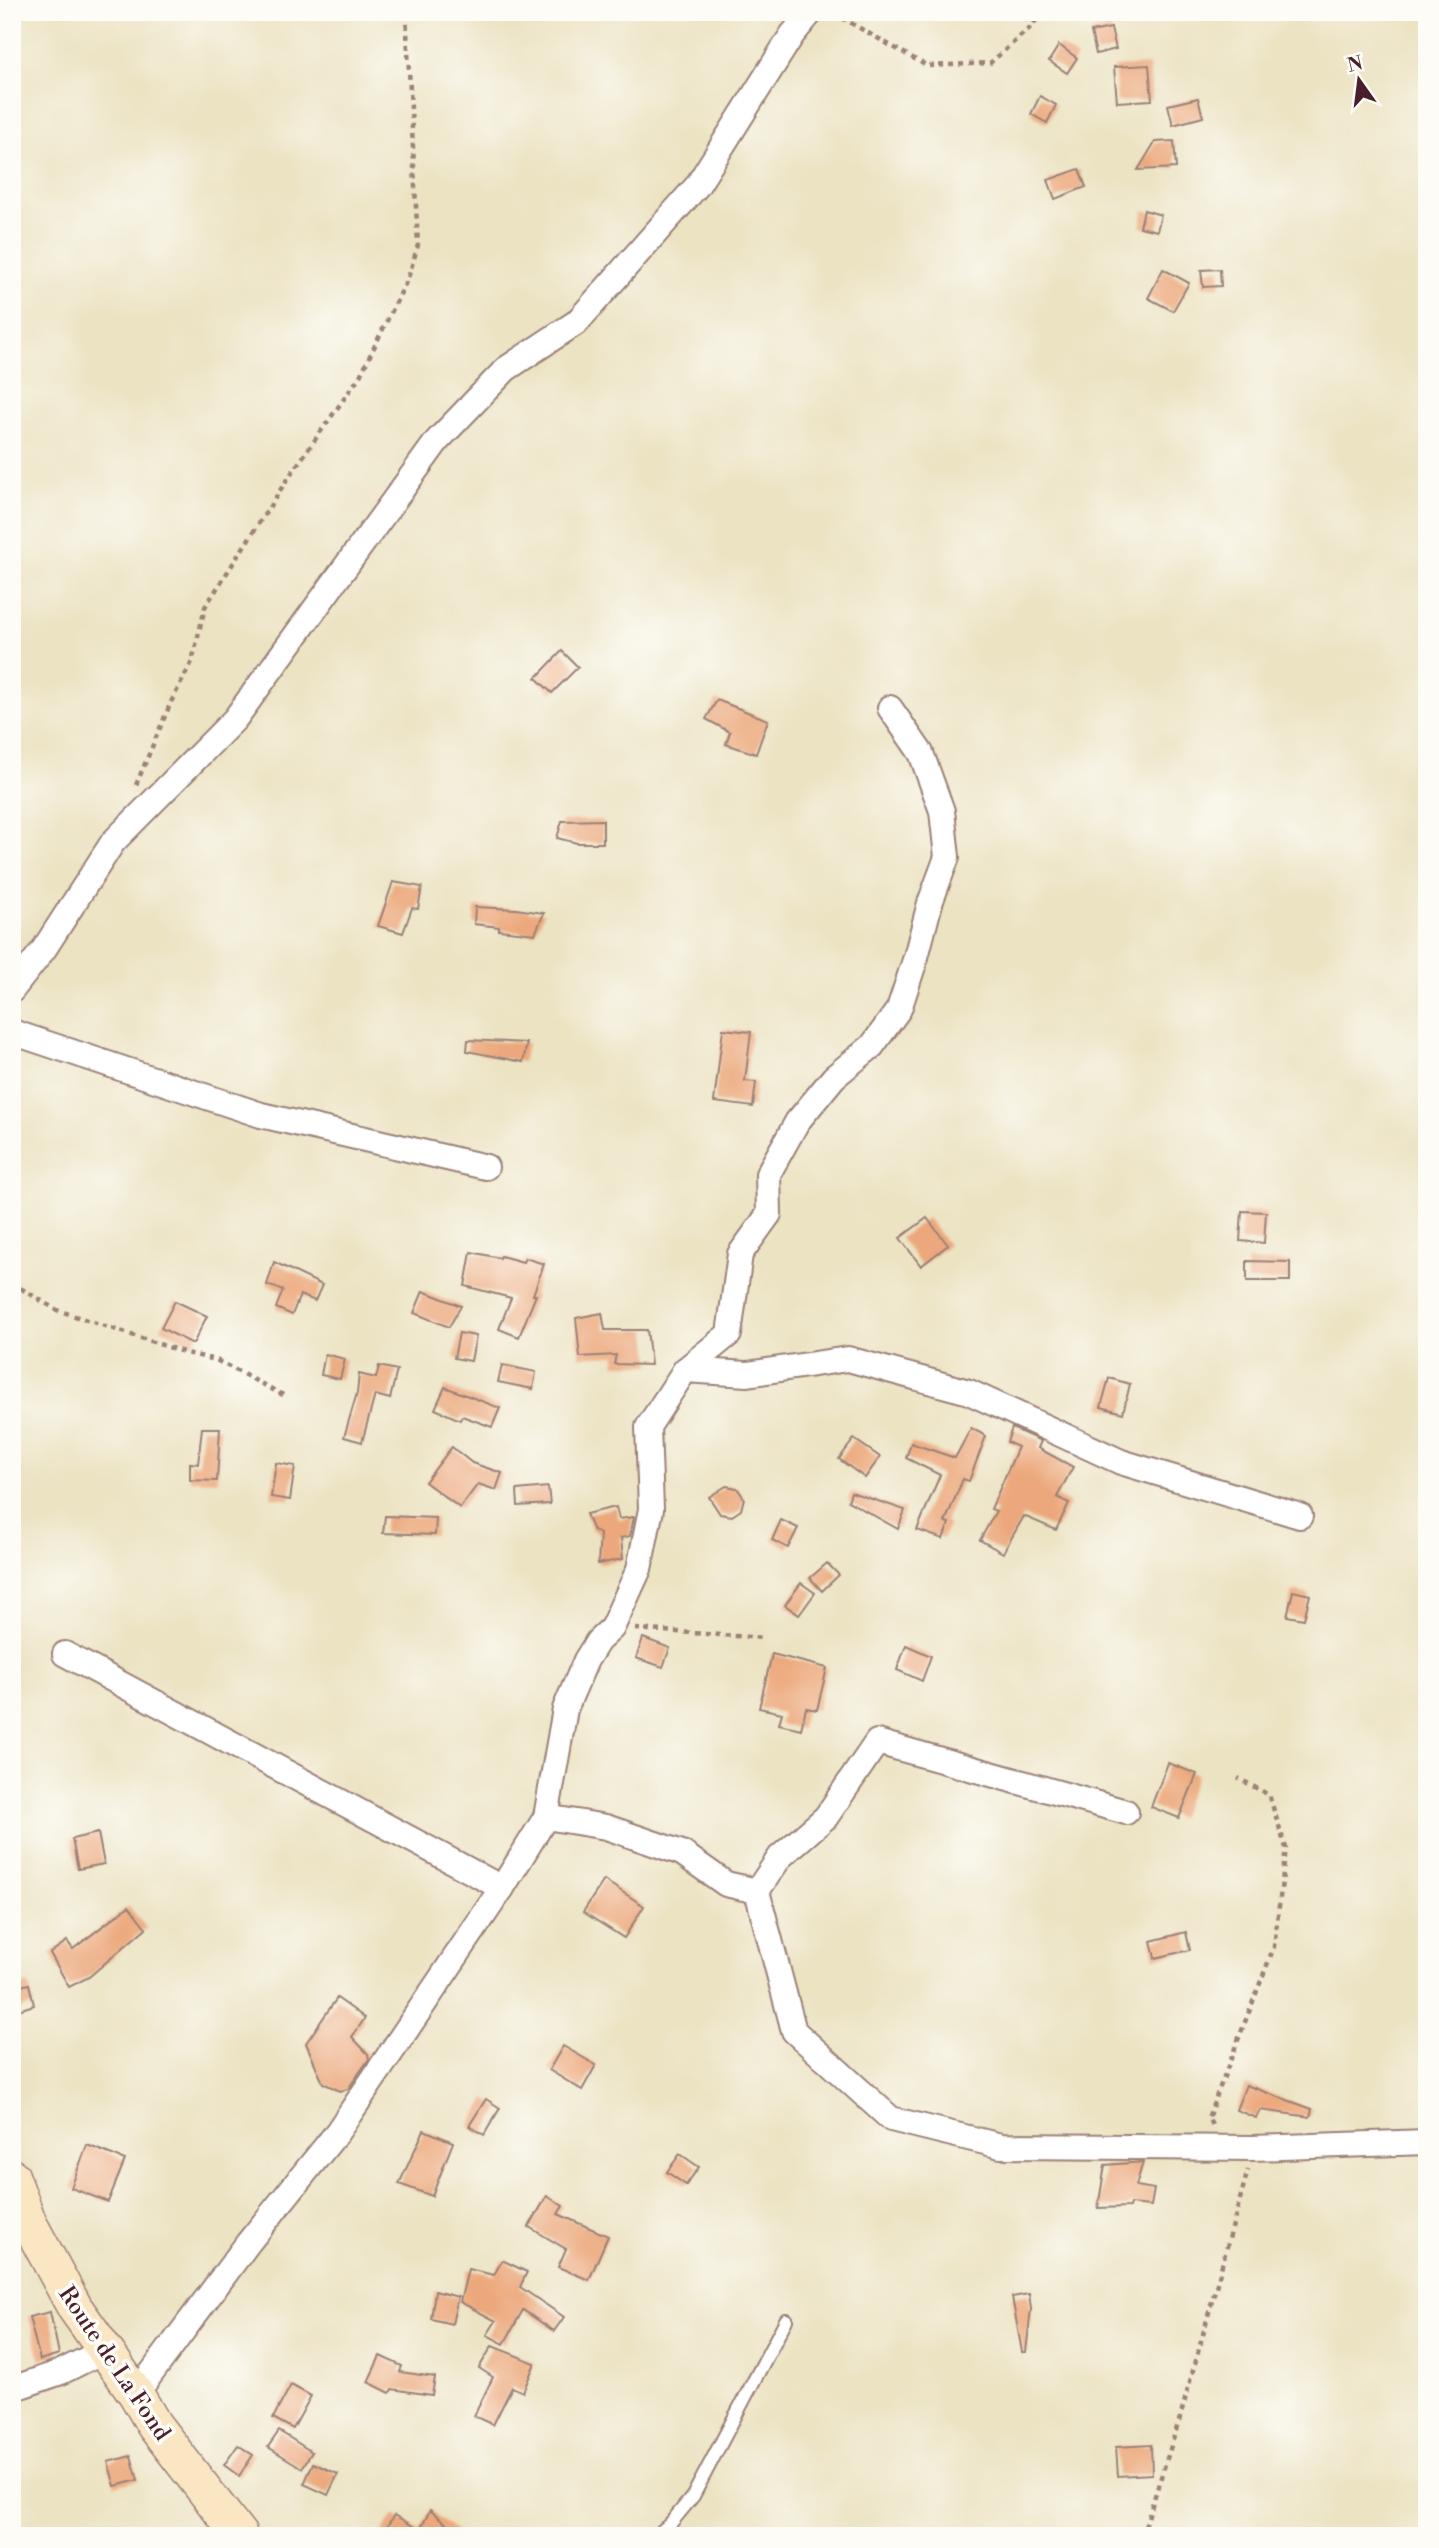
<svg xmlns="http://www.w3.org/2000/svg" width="1439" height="2548" font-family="'Libre Bodoni',serif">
<rect width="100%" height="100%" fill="#fdfcf7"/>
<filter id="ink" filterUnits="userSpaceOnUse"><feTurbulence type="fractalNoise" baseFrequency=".0143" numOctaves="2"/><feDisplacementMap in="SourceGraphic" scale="14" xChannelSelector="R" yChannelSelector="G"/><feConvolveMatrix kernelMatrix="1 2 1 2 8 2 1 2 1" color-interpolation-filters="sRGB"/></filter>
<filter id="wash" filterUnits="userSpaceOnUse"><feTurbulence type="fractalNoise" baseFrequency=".00686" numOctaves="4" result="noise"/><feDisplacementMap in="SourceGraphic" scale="28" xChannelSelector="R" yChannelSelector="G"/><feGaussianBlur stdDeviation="1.57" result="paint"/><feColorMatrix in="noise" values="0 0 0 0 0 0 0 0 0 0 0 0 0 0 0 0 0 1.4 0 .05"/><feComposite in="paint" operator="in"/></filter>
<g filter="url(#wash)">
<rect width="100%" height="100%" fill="#ece3c3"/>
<g id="blocks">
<!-- building -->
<g fill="#eca87b">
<path d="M 1111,28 L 1116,49 L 1096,54 L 1091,32 Z"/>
<path d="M 1059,45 L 1077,58 L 1067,73 L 1049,61 Z"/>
<path d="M 1149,65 L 1152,100 L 1117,102 L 1114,67 Z"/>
<path d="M 1040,96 L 1056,105 L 1047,123 L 1031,114 Z"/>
<path d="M 1198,98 L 1203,117 L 1173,125 L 1168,105 Z"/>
<path d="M 1174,141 L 1176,168 L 1138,170 L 1155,142 Z"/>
<path d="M 1079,169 L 1086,187 L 1055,199 L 1048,180 Z"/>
<path d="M 1144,210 L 1161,215 L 1157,231 L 1140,227 Z"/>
<path d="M 1163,269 L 1189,283 L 1173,311 L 1148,298 Z"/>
<path d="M 1220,269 L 1221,286 L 1203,287 L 1201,270 Z"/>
<path d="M 562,651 L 578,667 L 552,693 L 536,678 Z"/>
<path d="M 717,700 L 768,720 L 756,754 L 726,744 L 730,732 L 706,719 Z"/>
<path d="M 603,820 L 603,843 L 577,843 L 557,838 L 562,821 Z"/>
<path d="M 393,882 L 422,887 L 418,909 L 412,908 L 403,933 L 378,926 Z"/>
<path d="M 475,907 L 516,909 L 544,913 L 535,934 L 499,930 L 499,927 L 474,924 Z"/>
<path d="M 723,1029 L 751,1032 L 745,1081 L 756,1082 L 753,1107 L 714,1102 Z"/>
<path d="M 468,1040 L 527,1043 L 523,1062 L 467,1051 Z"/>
<path d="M 1242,1211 L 1266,1212 L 1264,1243 L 1240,1241 Z"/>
<path d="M 927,1218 L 948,1245 L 921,1266 L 900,1238 Z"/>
<path d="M 471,1252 L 500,1258 L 501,1256 L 523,1262 L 525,1258 L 544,1264 L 533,1295 L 536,1295 L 519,1337 L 499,1329 L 511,1298 L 465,1286 Z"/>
<path d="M 1247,1261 L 1290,1262 L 1290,1281 L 1247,1281 Z"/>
<path d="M 274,1262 L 322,1285 L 315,1301 L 300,1295 L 292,1315 L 276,1308 L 283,1290 L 267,1285 Z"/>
<path d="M 423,1291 L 461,1306 L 449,1327 L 414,1313 Z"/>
<path d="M 175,1301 L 207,1316 L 193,1344 L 161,1328 Z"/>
<path d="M 602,1313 L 605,1330 L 647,1330 L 651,1365 L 614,1364 L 616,1355 L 580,1357 L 576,1318 Z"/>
<path d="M 459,1333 L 476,1336 L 471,1361 L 454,1358 Z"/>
<path d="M 325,1354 L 345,1359 L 340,1379 L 321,1375 Z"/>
<path d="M 502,1365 L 536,1372 L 533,1389 L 498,1382 Z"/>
<path d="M 379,1366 L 397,1370 L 390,1399 L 375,1395 L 362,1442 L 344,1437 L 357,1393 L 359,1374 L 376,1378 Z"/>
<path d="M 1109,1378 L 1130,1384 L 1123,1413 L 1101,1407 Z"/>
<path d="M 445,1387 L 500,1408 L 492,1427 L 462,1416 L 460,1420 L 435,1409 Z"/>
<path d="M 202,1428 L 220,1428 L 217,1481 L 190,1480 L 190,1463 L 198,1464 Z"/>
<path d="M 971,1428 L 986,1436 L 969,1481 L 963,1479 L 945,1522 L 949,1523 L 943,1539 L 917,1530 L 940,1475 L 906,1458 L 911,1443 L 955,1458 Z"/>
<path d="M 1012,1428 L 1041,1441 L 1038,1448 L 1073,1467 L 1057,1497 L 1069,1503 L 1056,1530 L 1024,1516 L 1003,1553 L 980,1540 L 996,1511 L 991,1509 L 1018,1447 L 1007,1442 Z"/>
<path d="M 854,1439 L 880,1457 L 865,1478 L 839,1459 Z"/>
<path d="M 452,1447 L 472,1463 L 502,1473 L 496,1490 L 478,1484 L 460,1508 L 425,1482 Z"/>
<path d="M 276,1463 L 295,1466 L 290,1500 L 271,1497 Z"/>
<path d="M 726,1486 L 737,1488 L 744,1498 L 741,1510 L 732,1516 L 720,1514 L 709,1497 Z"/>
<path d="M 548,1487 L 550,1504 L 518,1506 L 517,1490 Z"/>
<path d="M 851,1492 L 905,1510 L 898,1529 L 848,1501 Z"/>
<path d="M 616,1507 L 619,1519 L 634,1517 L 630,1536 L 621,1538 L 623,1559 L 598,1564 L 600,1534 L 592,1529 L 586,1514 Z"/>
<path d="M 385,1516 L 436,1518 L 435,1535 L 383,1533 Z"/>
<path d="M 781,1520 L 798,1528 L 788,1548 L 772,1540 Z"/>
<path d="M 827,1563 L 839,1575 L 822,1591 L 810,1578 Z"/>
<path d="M 801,1583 L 815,1593 L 799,1615 L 785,1605 Z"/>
<path d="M 1293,1591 L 1310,1595 L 1304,1619 L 1287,1616 Z"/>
<path d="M 643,1638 L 670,1648 L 663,1667 L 636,1658 Z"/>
<path d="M 906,1645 L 931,1656 L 922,1681 L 897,1670 Z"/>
<path d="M 772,1654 L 827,1668 L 817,1710 L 806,1708 L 801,1729 L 779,1724 L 782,1713 L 759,1708 Z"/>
<path d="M 1168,1763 L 1197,1774 L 1179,1818 L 1151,1807 Z"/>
<path d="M 98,1833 L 104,1864 L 78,1869 L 72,1839 Z"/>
<path d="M 604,1880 L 644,1906 L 624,1938 L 583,1912 Z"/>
<path d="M 129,1906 L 146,1928 L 89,1977 L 69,1987 L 50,1953 L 67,1941 L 73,1949 Z"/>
<path d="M 1186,1932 L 1190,1950 L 1155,1958 L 1151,1941 Z"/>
<path d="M 29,1984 L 34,2005 L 12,2012 L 12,1988 Z"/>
<path d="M 337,1998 L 365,2018 L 352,2037 L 368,2054 L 369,2059 L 348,2089 L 340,2091 L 323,2083 L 306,2043 Z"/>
<path d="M 563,2046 L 596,2065 L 582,2090 L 549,2070 Z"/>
<path d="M 1246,2085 L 1312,2109 L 1310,2117 L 1260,2110 L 1256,2118 L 1236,2110 Z"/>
<path d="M 486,2099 L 500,2108 L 484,2135 L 469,2126 Z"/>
<path d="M 424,2130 L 453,2142 L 432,2196 L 399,2184 Z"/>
<path d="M 87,2145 L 125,2160 L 108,2202 L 71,2188 Z"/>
<path d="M 680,2154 L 699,2167 L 686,2185 L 667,2172 Z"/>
<path d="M 1143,2162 L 1136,2186 L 1154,2189 L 1151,2206 L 1130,2204 L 1129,2207 L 1098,2208 L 1105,2165 Z"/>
<path d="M 547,2196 L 563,2206 L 558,2214 L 608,2236 L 589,2280 L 558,2267 L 566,2249 L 529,2227 Z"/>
<path d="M 502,2260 L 527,2272 L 520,2287 L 564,2317 L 554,2331 L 523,2310 L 504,2344 L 487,2335 L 496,2321 L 460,2302 L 468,2269 L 494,2275 Z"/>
<path d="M 435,2291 L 458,2297 L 452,2324 L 431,2319 Z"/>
<path d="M 1029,2294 L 1031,2309 L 1026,2352 L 1022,2352 L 1012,2297 Z"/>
<path d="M 50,2312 L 59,2354 L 40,2360 L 29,2317 Z"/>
<path d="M 492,2346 L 535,2363 L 523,2392 L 512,2387 L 493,2425 L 474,2416 L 493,2377 L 479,2368 Z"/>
<path d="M 380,2356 L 402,2366 L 400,2372 L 435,2377 L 432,2395 L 392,2389 L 390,2393 L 368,2382 Z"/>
<path d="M 291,2385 L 311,2396 L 293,2429 L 273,2418 Z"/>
<path d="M 279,2431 L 312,2452 L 302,2468 L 268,2447 Z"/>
<path d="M 238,2445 L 253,2455 L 239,2476 L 224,2465 Z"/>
<path d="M 1151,2445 L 1152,2474 L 1118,2476 L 1116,2447 Z"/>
<path d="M 131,2456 L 138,2480 L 115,2486 L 108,2462 Z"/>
<path d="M 313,2463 L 338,2474 L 328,2495 L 304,2484 Z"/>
<path d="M 430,2510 L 461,2536 L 381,2536 L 394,2515 L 420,2530 Z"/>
</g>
</g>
</g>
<g filter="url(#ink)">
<use href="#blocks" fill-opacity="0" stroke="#9b8177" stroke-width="2"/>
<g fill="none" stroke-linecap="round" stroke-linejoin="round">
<!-- lane casing -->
<g stroke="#9b8177" stroke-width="16">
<path id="lane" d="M 656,2536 L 670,2524 L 693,2496 L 786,2320"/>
</g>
<!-- street casing -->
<g stroke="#9b8177" stroke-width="28">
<g id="street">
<path d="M 12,990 L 44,949 L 113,842 L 235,719 L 437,441 L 506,369 L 577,322 L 697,186 L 792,35 L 811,12"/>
<path d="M 12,1032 L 261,1115 L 486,1167"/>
<path d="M 685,1370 L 729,1334 L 740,1254 L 769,1214 L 768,1174 L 797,1122 L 834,1077 L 872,1046 L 899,1009 L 916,957 L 930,903 L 947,857 L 942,811 L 921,753 L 890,708"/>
<path d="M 65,1654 L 502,1888"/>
<path d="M 546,1817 L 606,1827 L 682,1853 L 726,1884 L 757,1891 L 794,2031 L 891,2119 L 1001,2146 L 1253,2148 L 1427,2142"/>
<path d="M 757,1891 L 780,1857 L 826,1817 L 877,1742 L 1126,1812"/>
<path d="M 12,2389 L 61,2372 L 103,2351"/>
<path d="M 136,2394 L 248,2243 L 336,2134 L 502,1888 L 546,1817 L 565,1709 L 586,1660 L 598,1641 L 612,1628 L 639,1569 L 651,1509 L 648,1427 L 685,1370 L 747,1374 L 848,1359 L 969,1392 L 1121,1462 L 1300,1516"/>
</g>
</g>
<!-- secondary casing -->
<g stroke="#9b8177" stroke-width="38">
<path id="secondary" d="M 12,2177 L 29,2223 L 75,2308 L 136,2394 L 154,2425 L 240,2536"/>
</g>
<!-- path -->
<g stroke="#9b8177" stroke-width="4.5" stroke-dasharray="5 5" stroke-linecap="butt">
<path d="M 833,13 L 927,66 L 990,63 L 1031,27 L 1042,12"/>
<path d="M 136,785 L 171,702 L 192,662 L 205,607 L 288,478 L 360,376 L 408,278 L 418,245 L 406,12"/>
<path d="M 12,1283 L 57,1310 L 186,1353 L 216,1360 L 285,1396"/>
<path d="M 635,1629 L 764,1638"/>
<path d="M 1212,2125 L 1208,2118 L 1274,1947 L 1286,1848 L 1269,1795 L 1238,1778"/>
<path d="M 1142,2536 L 1180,2418 L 1248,2170"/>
</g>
<!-- lane -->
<use href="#lane" stroke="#fff" stroke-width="12"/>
<!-- street -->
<use href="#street" stroke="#fff" stroke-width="24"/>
<!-- secondary -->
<use href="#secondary" stroke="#fbe6c4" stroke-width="35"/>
</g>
</g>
<g text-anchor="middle" stroke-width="7" stroke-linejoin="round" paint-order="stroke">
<!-- street labels -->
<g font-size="23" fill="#4a1f2b" stroke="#fdfcf7">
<text transform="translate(115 2363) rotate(56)" y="8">Route de La Fond</text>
</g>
</g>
<!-- margin -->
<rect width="1439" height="2548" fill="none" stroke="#fdfcf7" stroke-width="42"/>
<!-- north arrow -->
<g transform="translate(1359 80) rotate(346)" stroke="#fdfcf7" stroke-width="5" paint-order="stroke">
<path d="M0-5L12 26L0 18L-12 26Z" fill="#4a1f2b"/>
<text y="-10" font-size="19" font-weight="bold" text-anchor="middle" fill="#4a1f2b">N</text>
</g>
</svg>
